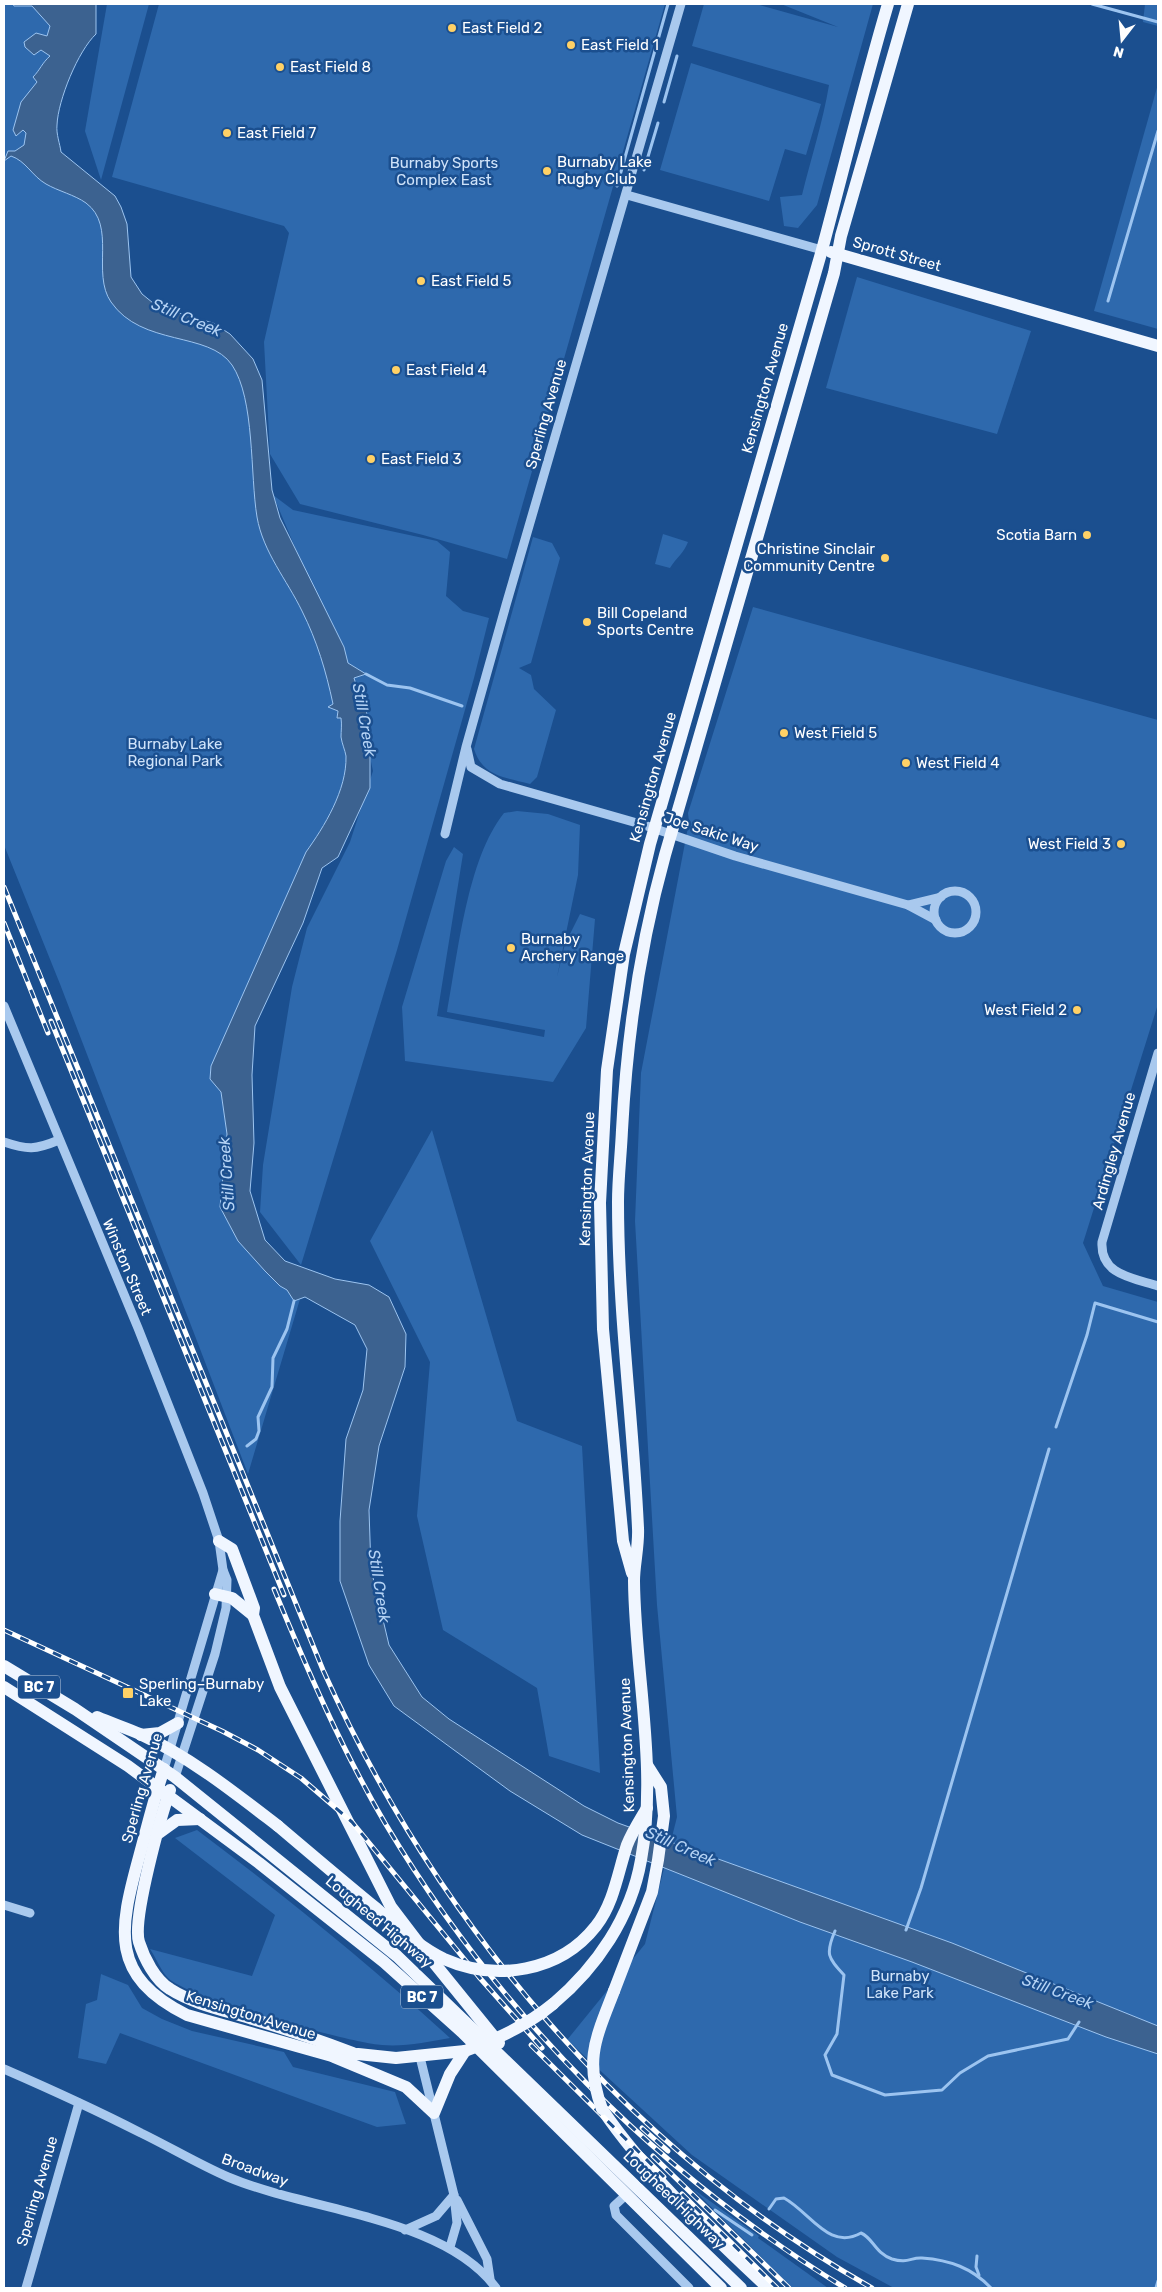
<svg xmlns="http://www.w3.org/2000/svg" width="1162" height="2292" font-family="Rubik,sans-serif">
<rect width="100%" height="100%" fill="#1b4f8f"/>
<!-- green -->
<g fill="#2e69ad">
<path d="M 4,4 L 56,4 L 60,16 L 29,154 L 97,208 L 104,230 L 114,286 L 210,345 L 237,365 L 250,419 L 263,524 L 314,628 L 354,745 L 336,815 L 224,1056 L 233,1220 L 300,1299 L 248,1474 L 60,984 L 4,845 Z"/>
<path d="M 107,4 L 149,4 L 101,180 L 85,131 Z"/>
<path d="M 159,4 L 665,4 L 507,559 L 423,535 L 300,504 L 270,454 L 264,342 L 289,233 L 284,226 L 112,177 Z"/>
<path d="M 704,4 L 756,4 L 838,27 L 781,4 L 873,4 L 817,205 L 798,228 L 784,226 L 780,197 L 802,195 C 811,158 823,122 829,85 L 692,46 Z"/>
<path d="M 1145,4 L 1158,4 L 1158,26 L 1143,22 Z"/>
<path d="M 691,63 L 821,104 L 806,155 L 785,149 L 769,201 L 660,170 Z"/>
<path d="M 1158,84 L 1158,329 L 1094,311 Z"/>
<path d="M 857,277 L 1031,331 L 997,434 L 826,388 Z"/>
<path d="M 273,495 L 293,510 L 437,541 L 450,552 L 446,596 L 463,611 L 489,618 L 474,678 L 397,950 L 301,1265 L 260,1212 L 263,1165 L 292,987 L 307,928 L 350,842 L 373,771 L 356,692 Z"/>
<path d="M 663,534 L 688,542 C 684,553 676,558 670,568 L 655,564 Z"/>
<path d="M 533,537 L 552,543 L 560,558 L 531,663 L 519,668 L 531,675 L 534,689 L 556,710 L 537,777 L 530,784 C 505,777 483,777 474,749 Z"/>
<path d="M 753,607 L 1158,720 L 1158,1004 L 1083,1243 L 1103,1286 L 1158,1302 L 1158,2288 L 894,2288 L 837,2257 L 692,2155 L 567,2040 L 645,1944 L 677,1817 L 657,1605 L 635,1221 L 641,1073 L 689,822 L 688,813 Z"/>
<path d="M 517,811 L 548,814 L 580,825 L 578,875 L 557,977 L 565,944 L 580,914 L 595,919 L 586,1028 L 553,1082 L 405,1061 L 402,1007 L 446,861 L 454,847 L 463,854 L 437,1016 L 544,1037 L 545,1030 L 447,1012 C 458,954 467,859 504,813 Z"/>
<path d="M 432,1130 L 517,1421 L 582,1446 L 600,1773 L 549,1756 L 537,1688 L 443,1630 L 417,1516 L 430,1362 L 370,1241 Z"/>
<path d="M 197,1830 C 285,1896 369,1964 450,2038 C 428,2042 404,2047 382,2045 C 350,2043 188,1998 168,1978 C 161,1971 156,1958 150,1949 L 252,1976 L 275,1915 L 175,1838 Z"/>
<path d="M 101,1974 L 128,1985 L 142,2008 L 162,2019 L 192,2031 L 284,2052 L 293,2067 L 395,2092 L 406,2124 L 377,2127 L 120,2033 L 106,2064 L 78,2058 L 86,2004 L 97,2000 Z"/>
<path d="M 693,2189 L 759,2236 L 758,2238 L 828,2288 L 792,2288 Z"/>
</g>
<!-- water -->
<path fill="#3c6290" stroke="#9cc4f0" d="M 13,4 L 96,4 L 96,34 C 78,51 58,100 57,125 C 56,134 60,144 61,152 L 115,196 L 121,207 L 127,224 L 131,277 L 142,294 L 158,307 L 213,323 L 230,334 L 253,359 L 262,380 L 272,490 L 280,518 L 344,647 L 348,663 L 366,674 L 354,678 L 360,697 L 366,709 L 370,734 L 370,788 L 338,857 L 322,868 L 303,923 L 255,1026 L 252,1075 L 254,1143 L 250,1191 L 265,1240 L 285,1261 L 335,1279 L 369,1285 L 389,1297 L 406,1334 L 405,1367 L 379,1446 L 369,1510 L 371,1569 L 389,1645 L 422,1697 L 449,1719 L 584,1806 L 618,1823 L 952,1943 L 1158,2026 L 1158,2054 L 1106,2037 L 912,1962 L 800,1922 L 582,1835 L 510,1791 L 394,1706 L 369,1665 L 340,1581 L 340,1521 L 346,1439 L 363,1390 L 367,1349 L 355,1325 L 305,1297 L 294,1301 L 287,1290 L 280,1286 L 265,1271 L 238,1241 L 220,1207 L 227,1134 L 221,1092 L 210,1079 L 211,1066 L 306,852 C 324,827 347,790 346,756 C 345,750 342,744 341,737 C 341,731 342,725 341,718 L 337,718 L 338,711 L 328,707 L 333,704 C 326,671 317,641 302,611 C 287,580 263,552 257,517 C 250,475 255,399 232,365 C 209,331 142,347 111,302 C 91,273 117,226 86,203 C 75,195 58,191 46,184 C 32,176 26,161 11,156 L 4,161 L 8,151 L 15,151 L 24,145 L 26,133 L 23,130 L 16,136 L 13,130 L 21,102 L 37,82 L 33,77 C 40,70 42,63 50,56 L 41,50 L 34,55 L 25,47 L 24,42 L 36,33 L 47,36 L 50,26 L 32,6 L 14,6 Z"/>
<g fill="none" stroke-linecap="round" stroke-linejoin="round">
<!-- stream -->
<g stroke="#9cc4f0" stroke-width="3">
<path d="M 1092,4 L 1158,22"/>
<path d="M 664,102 L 677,56"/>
<path d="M 644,170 L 658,123"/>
<path d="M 617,186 L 668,4"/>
<path d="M 1108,301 L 1158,131"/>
<path d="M 366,674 L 387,685 L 410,688 L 462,706"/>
<path d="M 1056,1427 L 1087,1335 L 1095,1303 L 1158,1322"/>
<path d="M 247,1446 L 256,1439 L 259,1431 L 258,1417 L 272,1387 L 273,1358 L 287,1329 L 294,1301"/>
<path d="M 906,1930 L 921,1888 L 1049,1449"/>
<path d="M 835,1931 C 825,1954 828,1958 844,1975 L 837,2034 L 825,2055 L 832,2075 L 885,2095 L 942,2090 L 960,2073 L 988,2056 L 1068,2039 L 1079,2022"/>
<path d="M 769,2209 L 776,2199 L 784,2198 C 811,2213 829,2251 861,2233 C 873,2238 875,2253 892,2259 C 908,2264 911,2257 922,2258 C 950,2260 972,2268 991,2288"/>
<path d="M 715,2210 L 752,2235"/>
<path d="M 977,2256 L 976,2267 L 979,2275"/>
<path d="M 1156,2288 L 1158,2281"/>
</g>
<!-- minor -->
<g stroke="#a9c9ee" stroke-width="9">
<path d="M 627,195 L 822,250"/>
<path d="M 467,749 L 471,767 L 500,784 L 644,825 L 735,856 L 908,905 L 936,920"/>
<path d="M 445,834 L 466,747 L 506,605 L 681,4"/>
<circle cx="955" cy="912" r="21"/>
<path d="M 908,905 L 941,897"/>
<path d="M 4,1006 L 138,1328 L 203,1493 L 219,1541 L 223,1570 L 227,1580 L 226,1608 L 215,1654 L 175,1777"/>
<path d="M 1158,1053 L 1102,1242 C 1100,1275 1133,1278 1158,1286"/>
<path d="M 4,1142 C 28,1150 35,1150 59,1140"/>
<path d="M 164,1769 L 223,1570"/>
<path d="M 4,1905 L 30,1913"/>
<path d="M 420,2057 L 454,2195 L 457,2223 L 450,2247"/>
<path d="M 4,2069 C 50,2089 96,2110 141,2133 C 170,2147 198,2164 228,2177 C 308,2211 444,2217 496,2288"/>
<path d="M 626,2195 L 614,2206 L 616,2215 L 689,2288"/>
<path d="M 457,2200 L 487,2259 L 490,2279"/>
<path d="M 405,2230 L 436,2216 L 454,2195"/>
<path d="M 26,2288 L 79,2103"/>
</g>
<!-- major -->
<g stroke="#f0f6ff" stroke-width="12">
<path d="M 831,252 L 1158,346"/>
<path d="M 219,1541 L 232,1549 L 254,1608 L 253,1615 L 280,1687 L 391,1907 L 426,1953 L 499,2043"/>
<path d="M 632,1573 L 623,1541 L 603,1329 L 600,1203 L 607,1070 L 624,954 L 650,844 L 822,250 C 844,168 864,85 888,4"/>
<path d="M 215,1594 L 232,1598 L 253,1615"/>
<path d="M 4,1666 L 75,1709 L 175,1777 L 397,1956 L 741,2288"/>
<path d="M 4,1687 L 128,1766 L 259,1863 L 384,1962 L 462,2032 L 721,2288"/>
<path d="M 97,1717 C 111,1723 126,1728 140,1734 C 190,1757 235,1793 278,1826"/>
<path d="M 141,1735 L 160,1733 L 178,1723"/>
<path d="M 164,1769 C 154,1798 147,1828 139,1857 C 119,1930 109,1976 187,2015 L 332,2056 L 358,2054 L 396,2058 L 465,2051"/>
<path d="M 170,1790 C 161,1816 132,1919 139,1942 C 144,1958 155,1980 170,1989 C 195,2005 228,2011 256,2020 C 289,2030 321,2041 353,2053"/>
<path d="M 159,1833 L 177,1820 L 200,1819"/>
<path d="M 614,1991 L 652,1892 L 658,1860 L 664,1816 L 661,1787 L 647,1765"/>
<path d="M 553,2004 C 597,1967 631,1917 641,1860 C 658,1768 635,1674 634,1581 C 634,1564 639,1546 638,1528 C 633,1419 618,1311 618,1202 C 618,1178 621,1154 622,1130 C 627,1037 640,945 665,855 L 834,273 L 841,236 L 908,4"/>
<path d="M 334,2057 L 406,2087 L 434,2113 L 450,2074 L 465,2051"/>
<path d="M 602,2109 C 645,2173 712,2235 768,2288"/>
</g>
<!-- rail casing -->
<g stroke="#fff" stroke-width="5">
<g id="rail">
<path d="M 4,887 L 323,1670 C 438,1925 627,2149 872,2288"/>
<path d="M 4,923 L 48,1033"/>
<path d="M 51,1021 L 284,1595"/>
<path d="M 274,1589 C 307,1669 341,1748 385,1823 C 498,2013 657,2173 845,2288"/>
<path d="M 4,1630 L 222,1731 L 258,1750 L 301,1778 L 352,1822 L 479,1977 L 542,2048"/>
<path d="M 531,2045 L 664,2177"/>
<path d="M 642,2128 L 668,2151"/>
<path d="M 653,2156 L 789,2288"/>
<path d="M 682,2194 L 777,2288"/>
</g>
</g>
<!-- rail -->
<use href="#rail" stroke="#1b4f8f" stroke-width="3" stroke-dasharray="9" stroke-linecap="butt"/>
<!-- major-bridge -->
<g stroke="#f0f6ff" stroke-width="12">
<path d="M 278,1826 C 311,1854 344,1882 377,1909 C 398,1927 419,1947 444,1959 C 496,1982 560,1972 596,1926 C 614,1903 618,1872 627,1845 C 632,1832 640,1820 647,1808"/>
<path d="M 465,2051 C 497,2039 526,2026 553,2004"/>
<path d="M 602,2109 C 584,2059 596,2038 614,1991"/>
</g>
</g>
<!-- markers -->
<g fill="#ffd166" stroke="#1b4f8f" stroke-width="2">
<circle cx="452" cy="28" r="5"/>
<circle cx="571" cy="45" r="5"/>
<circle cx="280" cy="67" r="5"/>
<circle cx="227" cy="133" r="5"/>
<circle cx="547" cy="171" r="5"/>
<circle cx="421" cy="281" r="5"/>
<circle cx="396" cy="370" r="5"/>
<circle cx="371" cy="459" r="5"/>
<circle cx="1087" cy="535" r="5"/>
<circle cx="885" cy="558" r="5"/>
<circle cx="587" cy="622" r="5"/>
<circle cx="784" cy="733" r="5"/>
<circle cx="906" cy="763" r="5"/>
<circle cx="1121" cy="844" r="5"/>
<circle cx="511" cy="948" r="5"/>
<circle cx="1077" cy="1010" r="5"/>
<rect x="122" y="1687" width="12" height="12" rx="2.5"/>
</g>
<g text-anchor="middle" stroke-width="5" stroke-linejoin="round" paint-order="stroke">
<!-- shield labels -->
<g fill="#1b4f8f" stroke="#bbcadd" stroke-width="1">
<rect x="18" y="1675.5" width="42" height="23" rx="4"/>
<rect x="401" y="1985.5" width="42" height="23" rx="4"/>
</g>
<g font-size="14" font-weight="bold" fill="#fff">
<text x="39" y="1692">BC 7</text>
<text x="422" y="2002">BC 7</text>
</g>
<!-- poi labels -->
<g font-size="15" fill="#fff" stroke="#1b4f8f" text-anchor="start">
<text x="462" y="33">East Field 2</text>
<text x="581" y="50">East Field 1</text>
<text x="290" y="72">East Field 8</text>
<text x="237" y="138">East Field 7</text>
<text x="557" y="167">Burnaby Lake<tspan x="557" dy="17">Rugby Club</tspan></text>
<text x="431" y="286">East Field 5</text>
<text x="406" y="375">East Field 4</text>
<text x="381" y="464">East Field 3</text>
<text x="1077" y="540" text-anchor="end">Scotia Barn</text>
<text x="875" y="554" text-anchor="end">Christine Sinclair<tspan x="875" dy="17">Community Centre</tspan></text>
<text x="597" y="618">Bill Copeland<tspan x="597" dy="17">Sports Centre</tspan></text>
<text x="794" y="738">West Field 5</text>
<text x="916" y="768">West Field 4</text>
<text x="1111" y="849" text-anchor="end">West Field 3</text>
<text x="521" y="944">Burnaby<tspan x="521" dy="17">Archery Range</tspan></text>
<text x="1067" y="1015" text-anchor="end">West Field 2</text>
<text x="139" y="1689">Sperling–Burnaby<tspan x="139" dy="17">Lake</tspan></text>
</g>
<!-- park labels -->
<g font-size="15" fill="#cfe3fa" stroke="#1b4f8f">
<text x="444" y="168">Burnaby Sports<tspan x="444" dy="17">Complex East</tspan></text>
<text x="175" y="749">Burnaby Lake<tspan x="175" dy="17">Regional Park</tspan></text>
<text x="900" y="1981">Burnaby<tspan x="900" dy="17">Lake Park</tspan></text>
</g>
<!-- street labels -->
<g font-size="15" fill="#fff" stroke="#1b4f8f">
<text transform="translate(897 254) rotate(16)" y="5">Sprott Street</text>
<text transform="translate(765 388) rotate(-74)" y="5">Kensington Avenue</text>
<text transform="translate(546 414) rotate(-74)" y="5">Sperling Avenue</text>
<text transform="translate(653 777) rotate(-74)" y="5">Kensington Avenue</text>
<text transform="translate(711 832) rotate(18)" y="5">Joe Sakic Way</text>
<text transform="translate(1114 1151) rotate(-74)" y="5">Ardingley Avenue</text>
<text transform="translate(587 1179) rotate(-88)" y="5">Kensington Avenue</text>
<text transform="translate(127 1267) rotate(67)" y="5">Winston Street</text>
<text transform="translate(627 1745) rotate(-92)" y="5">Kensington Avenue</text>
<text transform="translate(142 1788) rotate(-74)" y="5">Sperling Avenue</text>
<text transform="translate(379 1922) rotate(40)" y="5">Lougheed Highway</text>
<text transform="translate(251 2015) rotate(17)" y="5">Kensington Avenue</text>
<text transform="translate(255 2170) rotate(20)" y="5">Broadway</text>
<text transform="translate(37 2191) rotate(-74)" y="5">Sperling Avenue</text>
<text transform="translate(674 2200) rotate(44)" y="5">Lougheed Highway</text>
</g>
<!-- water labels -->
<g font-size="16" font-style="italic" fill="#b5d3f5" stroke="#1b4f8f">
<text transform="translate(187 317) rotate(23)" y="6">Still Creek</text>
<text transform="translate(365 720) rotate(80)" y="6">Still Creek</text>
<text transform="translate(226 1174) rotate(-94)" y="6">Still Creek</text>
<text transform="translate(380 1586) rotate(81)" y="6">Still Creek</text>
<text transform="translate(681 1846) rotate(24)" y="6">Still Creek</text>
<text transform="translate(1058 1991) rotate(20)" y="6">Still Creek</text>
</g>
</g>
<!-- border -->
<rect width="1162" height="2292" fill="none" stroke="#ffffff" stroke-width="10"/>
<!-- north arrow -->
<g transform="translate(1122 40) rotate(196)" stroke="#1b4f8f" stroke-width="4" paint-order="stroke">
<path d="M0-4L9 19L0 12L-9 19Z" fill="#ffffff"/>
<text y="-8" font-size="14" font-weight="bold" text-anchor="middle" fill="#ffffff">N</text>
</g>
</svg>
